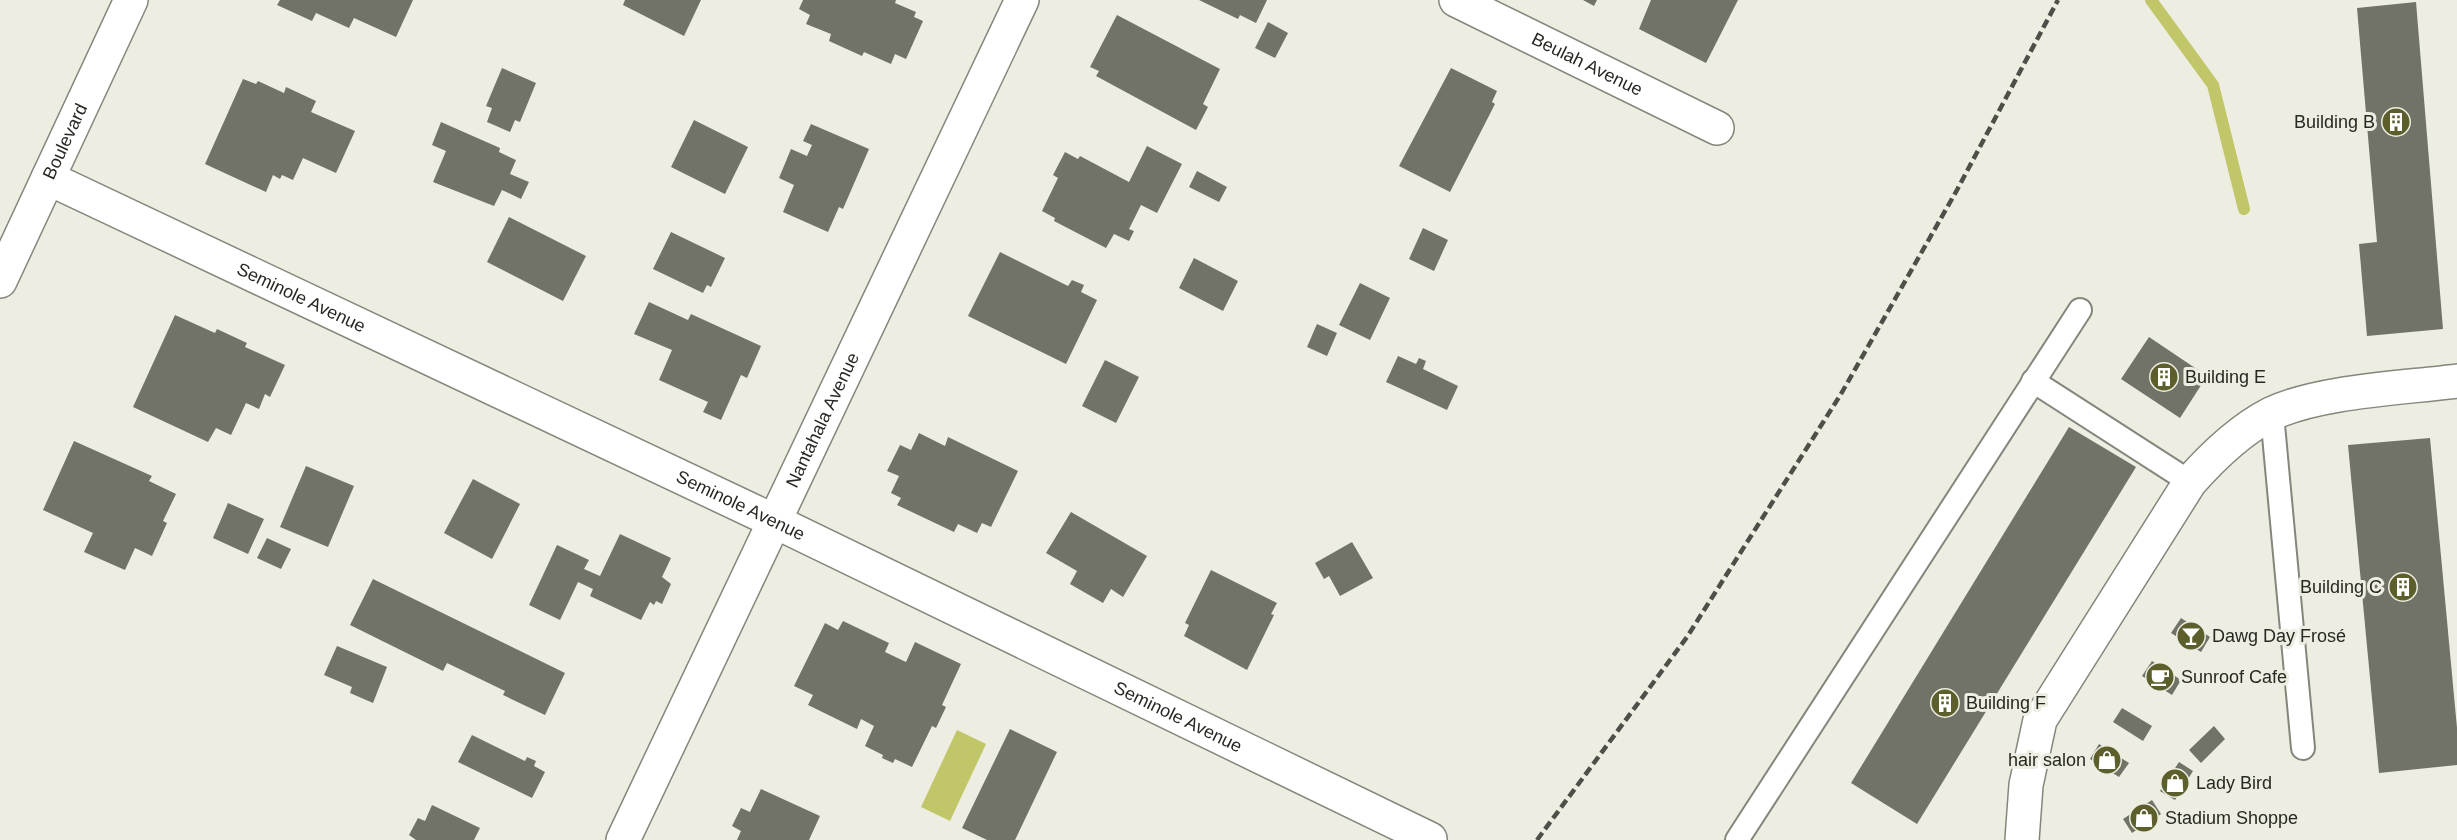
<svg xmlns="http://www.w3.org/2000/svg" width="2457" height="840" font-family="Helvetica,sans-serif">
<rect width="100%" height="100%" fill="#edeee1"/>
<!-- water -->
<path fill="#c1c669" d="M 957,730 L 986,744 L 950,821 L 921,807 Z"/>
<g fill="none" stroke-linecap="round" stroke-linejoin="round">
<!-- stream -->
<path stroke="#c1c669" stroke-width="12" d="M 2151,0 L 2213,85 L 2244,209"/>
</g>
<!-- building -->
<g fill="#727367">
<path d="M 280,0 L 413,0 L 396,37 L 354,18 L 349,28 L 316,13 L 312,21 L 277,5 Z"/>
<path d="M 625,0 L 701,0 L 684,36 L 623,5 Z"/>
<path d="M 803,0 L 896,0 L 895,3 L 916,12 L 914,17 L 923,21 L 906,59 L 895,54 L 891,64 L 864,52 L 862,56 L 829,41 L 831,34 L 806,24 L 810,15 L 799,9 Z"/>
<path d="M 1199,0 L 1267,0 L 1256,23 L 1240,15 L 1238,19 Z"/>
<path d="M 1583,0 L 1597,0 L 1594,6 Z"/>
<path d="M 1651,0 L 1738,0 L 1706,63 L 1639,29 Z"/>
<path d="M 2416,2 L 2443,329 L 2367,336 L 2359,244 L 2377,242 L 2357,8 Z"/>
<path d="M 1117,15 L 1220,69 L 1203,104 L 1208,107 L 1196,130 L 1096,76 L 1099,71 L 1090,67 Z"/>
<path d="M 1268,22 L 1288,33 L 1275,58 L 1255,48 Z"/>
<path d="M 502,68 L 536,83 L 520,122 L 515,120 L 510,132 L 487,122 L 492,108 L 486,106 Z"/>
<path d="M 1451,68 L 1497,91 L 1492,102 L 1495,104 L 1450,192 L 1399,166 Z"/>
<path d="M 243,79 L 256,84 L 258,81 L 284,93 L 286,87 L 316,101 L 311,112 L 355,131 L 336,173 L 303,158 L 293,180 L 282,175 L 280,179 L 273,175 L 266,192 L 205,164 Z"/>
<path d="M 694,120 L 748,147 L 725,194 L 671,167 Z"/>
<path d="M 441,122 L 500,148 L 499,152 L 516,160 L 510,174 L 529,182 L 521,199 L 502,190 L 494,206 L 433,182 L 446,151 L 432,145 Z"/>
<path d="M 811,124 L 869,149 L 843,209 L 839,207 L 828,232 L 783,212 L 794,185 L 779,178 L 791,149 L 807,156 L 812,145 L 803,141 Z"/>
<path d="M 1147,146 L 1182,164 L 1157,213 L 1141,205 L 1129,229 L 1134,231 L 1129,241 L 1114,234 L 1106,248 L 1054,221 L 1055,218 L 1042,211 L 1058,178 L 1053,175 L 1065,152 L 1078,159 L 1080,156 L 1129,182 Z"/>
<path d="M 1197,171 L 1227,187 L 1219,202 L 1189,187 Z"/>
<path d="M 509,217 L 586,256 L 563,301 L 487,262 Z"/>
<path d="M 1423,228 L 1448,240 L 1434,271 L 1409,259 Z"/>
<path d="M 671,232 L 725,258 L 711,287 L 707,285 L 703,293 L 653,269 Z"/>
<path d="M 1000,252 L 1068,286 L 1072,280 L 1084,285 L 1081,292 L 1097,300 L 1066,364 L 968,316 Z"/>
<path d="M 1194,258 L 1238,281 L 1223,311 L 1179,288 Z"/>
<path d="M 1360,283 L 1390,298 L 1370,340 L 1339,325 Z"/>
<path d="M 649,302 L 688,320 L 691,314 L 761,346 L 747,378 L 741,375 L 721,420 L 703,412 L 708,402 L 659,380 L 672,350 L 634,334 Z"/>
<path d="M 175,315 L 215,333 L 217,329 L 247,343 L 245,347 L 285,365 L 270,397 L 265,394 L 259,409 L 246,403 L 231,435 L 216,428 L 208,442 L 133,407 Z"/>
<path d="M 1317,324 L 1337,333 L 1327,356 L 1307,347 Z"/>
<path d="M 2149,337 L 2207,376 L 2180,418 L 2121,379 Z"/>
<path d="M 1398,356 L 1416,364 L 1419,358 L 1426,361 L 1423,369 L 1458,386 L 1447,410 L 1386,382 Z"/>
<path d="M 1105,360 L 1139,377 L 1116,423 L 1082,406 Z"/>
<path d="M 2069,427 L 2136,467 L 1917,824 L 1851,783 Z"/>
<path d="M 919,433 L 945,446 L 948,437 L 1018,471 L 991,527 L 982,523 L 977,533 L 958,524 L 954,532 L 897,505 L 901,498 L 891,493 L 899,476 L 887,471 L 900,445 L 911,450 Z"/>
<path d="M 2430,438 L 2457,728 L 2457,765 L 2379,773 L 2348,445 Z"/>
<path d="M 74,441 L 152,476 L 149,481 L 176,494 L 163,521 L 167,523 L 152,556 L 135,548 L 125,570 L 84,552 L 93,533 L 43,510 Z"/>
<path d="M 306,466 L 354,486 L 328,547 L 280,527 Z"/>
<path d="M 473,479 L 520,504 L 492,559 L 444,533 Z"/>
<path d="M 228,503 L 264,519 L 248,554 L 213,538 Z"/>
<path d="M 1071,512 L 1147,556 L 1123,597 L 1111,589 L 1103,603 L 1070,584 L 1077,571 L 1046,553 Z"/>
<path d="M 620,534 L 671,558 L 662,577 L 671,584 L 662,604 L 656,601 L 654,605 L 650,602 L 641,620 L 590,596 L 593,589 L 578,582 L 560,620 L 529,605 L 557,545 L 589,560 L 584,569 L 600,576 Z"/>
<path d="M 267,538 L 291,549 L 281,569 L 257,558 Z"/>
<path d="M 1352,542 L 1373,578 L 1340,596 L 1329,576 L 1324,579 L 1315,563 Z"/>
<path d="M 1211,570 L 1277,603 L 1271,614 L 1274,615 L 1247,670 L 1184,636 L 1189,625 L 1185,623 Z"/>
<path d="M 373,579 L 565,673 L 545,715 L 503,695 L 505,691 L 447,663 L 443,671 L 350,625 Z"/>
<path d="M 2181,618 L 2210,637 L 2201,652 L 2171,633 Z"/>
<path d="M 843,621 L 889,643 L 885,652 L 906,662 L 915,642 L 961,664 L 942,705 L 946,707 L 936,728 L 932,726 L 912,767 L 895,759 L 893,763 L 882,758 L 883,755 L 865,746 L 874,726 L 861,719 L 857,729 L 808,705 L 813,695 L 794,686 L 825,623 L 838,630 Z"/>
<path d="M 337,646 L 387,667 L 373,703 L 350,693 L 352,687 L 324,675 Z"/>
<path d="M 2152,661 L 2181,680 L 2172,695 L 2142,676 Z"/>
<path d="M 2122,708 L 2152,726 L 2143,741 L 2113,722 Z"/>
<path d="M 2214,726 L 2225,739 L 2201,763 L 2189,750 Z"/>
<path d="M 1010,729 L 1057,752 L 1015,840 L 987,840 L 962,828 Z"/>
<path d="M 472,735 L 525,761 L 527,757 L 536,761 L 534,766 L 545,772 L 532,798 L 458,762 Z"/>
<path d="M 2099,744 L 2129,763 L 2119,777 L 2090,759 Z"/>
<path d="M 2179,762 L 2193,771 L 2175,800 L 2160,791 Z"/>
<path d="M 761,789 L 820,816 L 809,840 L 737,840 L 741,831 L 732,826 L 741,808 L 750,812 Z"/>
<path d="M 2152,800 L 2161,814 L 2132,833 L 2123,819 Z"/>
<path d="M 432,805 L 480,828 L 474,840 L 416,840 L 409,835 L 418,818 L 425,821 Z"/>
</g>
<g fill="none" stroke-linecap="round" stroke-linejoin="round">
<!-- lane casing -->
<g stroke="#85867b" stroke-width="26">
<g id="lane">
<path d="M 2033,381 L 2190,482"/>
<path d="M 2272,414 L 2303,748"/>
<path d="M 1737,840 L 2080,310"/>
</g>
</g>
<!-- street casing -->
<g stroke="#85867b" stroke-width="36">
<g id="street">
<path id="s1" d="M 1456,0 L 1717,128"/>
<path id="s2" d="M 48,178 L 774,521 L 1430,839"/>
<path id="s3" d="M 623,840 L 1022,0"/>
<path d="M 2022,840 L 2026,785 L 2040,720 L 2190,482 C 2213,456 2240,430 2271,414 C 2319,391 2403,388 2457,381"/>
</g>
</g>
<!-- secondary casing -->
<g stroke="#85867b" stroke-width="36">
<g id="secondary">
<path id="s4" d="M 0,281 L 131,0"/>
</g>
</g>
<!-- lane -->
<use href="#lane" stroke="#fff" stroke-width="22"/>
<!-- street -->
<use href="#street" stroke="#fff" stroke-width="33"/>
<!-- secondary -->
<use href="#secondary" stroke="#fff" stroke-width="33"/>
<!-- rail -->
<path stroke="#4e4f48" stroke-width="4.5" stroke-dasharray="9 4.5" stroke-linecap="butt" d="M 1537,840 L 1687,637 L 1841,394 L 1957,190 L 2058,0"/>
</g>
<!-- icons -->
<defs>
<g id="building-disc" transform="scale(1.5)"><circle r="9.5" fill="#5c5f2c" stroke="#edeee1"/><path d="M-4-6H4V6H1V3H-1V6H-4ZM-2.5-4.3h1.7v1.8h-1.7ZM.8-4.3h1.7v1.8H.8ZM-2.5-1h1.7V.8h-1.7ZM.8-1h1.7V.8H.8Z" fill="#fff"/></g>
<g id="bar-disc" transform="scale(1.5)"><circle r="9.5" fill="#5c5f2c" stroke="#edeee1"/><path d="M-6-5H6L.8 .8V4.5H3.5V6h-7V4.5H-.8V.8Z" fill="#fff"/></g>
<g id="cafe-disc" transform="scale(1.5)"><circle r="9.5" fill="#5c5f2c" stroke="#edeee1"/><path d="M-5.5-4.5H6V0H3Q3 3.5 0 3.5H-2.5Q-5.5 3.5-5.5 0ZM3-3.2v2h1.7v-2ZM-6 4.5H4V6H-6Z" fill="#fff"/></g>
<g id="shop-disc" transform="scale(1.5)"><circle r="9.5" fill="#5c5f2c" stroke="#edeee1"/><path d="M-5-2.5h2.3a2.7 3.5 0 0 1 5.4 0H5L5.5 6h-11ZM-1.5-2.5h3a1.5 2.3 0 0 0-3 0Z" fill="#fff"/></g>
</defs>
<g fill-rule="evenodd">
<use href="#building-disc" x="2396" y="122"/>
<use href="#building-disc" x="2164" y="377"/>
<use href="#building-disc" x="2403" y="587"/>
<use href="#bar-disc" x="2191" y="636"/>
<use href="#cafe-disc" x="2160" y="677"/>
<use href="#building-disc" x="1945" y="703"/>
<use href="#shop-disc" x="2107" y="760"/>
<use href="#shop-disc" x="2175" y="783"/>
<use href="#shop-disc" x="2144" y="818"/>
</g>
<g text-anchor="middle" stroke-width="6" stroke-linejoin="round" paint-order="stroke">
<!-- street labels -->
<g font-size="18" fill="#282823" stroke="#edeee1">
<text dy="6" stroke="none"><textPath href="#s1" startOffset="146">Beulah Avenue</textPath></text>
<text dy="6" stroke="none"><textPath href="#s4" startOffset="154">Boulevard</textPath></text>
<text dy="6" stroke="none"><textPath href="#s2" startOffset="280">Seminole Avenue</textPath></text>
<text dy="6" stroke="none"><textPath href="#s3" startOffset="465">Nantahala Avenue</textPath></text>
<text dy="6" stroke="none"><textPath href="#s2" startOffset="766">Seminole Avenue</textPath></text>
<text dy="6" stroke="none"><textPath href="#s2" startOffset="1252">Seminole Avenue</textPath></text>
</g>
<!-- poi labels -->
<g font-size="18" fill="#282823" stroke="#edeee1" text-anchor="start">
<text x="2375" y="128" text-anchor="end">Building B</text>
<text x="2185" y="383">Building E</text>
<text x="2382" y="593" text-anchor="end">Building C</text>
<text x="2212" y="642">Dawg Day Frosé</text>
<text x="2181" y="683">Sunroof Cafe</text>
<text x="1966" y="709">Building F</text>
<text x="2086" y="766" text-anchor="end">hair salon</text>
<text x="2196" y="789">Lady Bird</text>
<text x="2165" y="824">Stadium Shoppe</text>
</g>
</g>
</svg>
